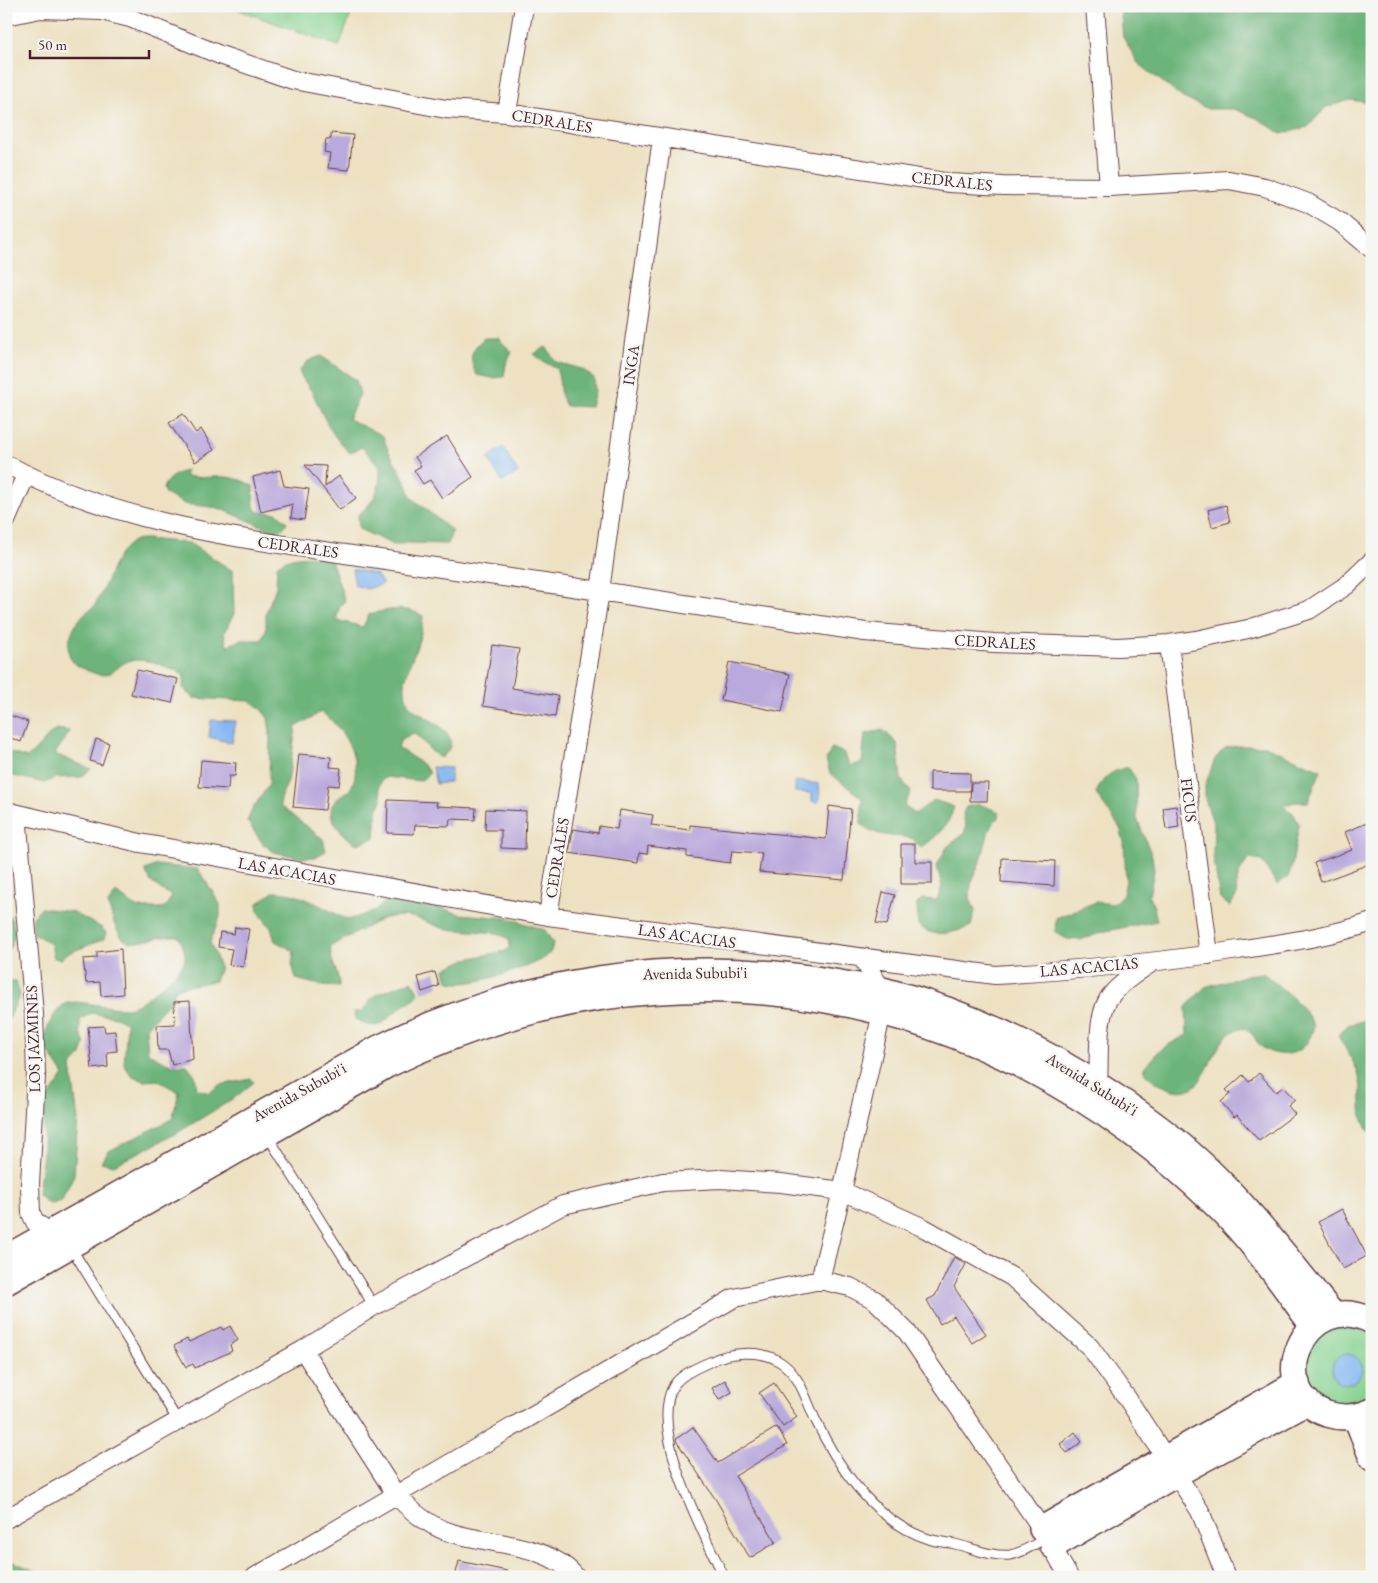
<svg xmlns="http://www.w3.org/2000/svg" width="1378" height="1583" font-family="'EB Garamond',serif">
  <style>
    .green { fill: #86d28f; stroke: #68785d }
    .forest { fill: #6cb47a; stroke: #5b6a52 }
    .water { fill: #83b8f1; stroke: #666c8e }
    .building { fill: #baa9dc }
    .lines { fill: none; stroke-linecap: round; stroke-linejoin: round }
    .lane-casing { stroke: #623c42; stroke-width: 11 }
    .street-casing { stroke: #623c42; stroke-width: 20 }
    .secondary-casing { stroke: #623c42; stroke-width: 28 }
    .lane { stroke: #fff; stroke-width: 9 }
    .street { stroke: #fff; stroke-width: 18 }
    .secondary { stroke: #fff; stroke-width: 25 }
    .labels { text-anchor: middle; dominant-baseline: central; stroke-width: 5; stroke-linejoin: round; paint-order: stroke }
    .street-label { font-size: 16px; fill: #4a1f2b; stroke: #f6f6f2 }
  </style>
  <rect width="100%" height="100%" fill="#f6f6f2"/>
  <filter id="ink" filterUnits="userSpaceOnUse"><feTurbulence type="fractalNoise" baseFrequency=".02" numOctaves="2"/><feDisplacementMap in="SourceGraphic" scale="10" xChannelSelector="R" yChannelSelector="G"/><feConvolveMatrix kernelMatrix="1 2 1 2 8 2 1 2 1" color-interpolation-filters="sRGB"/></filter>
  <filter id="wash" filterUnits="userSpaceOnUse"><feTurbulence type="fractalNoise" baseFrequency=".0096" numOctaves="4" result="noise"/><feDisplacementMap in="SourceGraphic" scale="20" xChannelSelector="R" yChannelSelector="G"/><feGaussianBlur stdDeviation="1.12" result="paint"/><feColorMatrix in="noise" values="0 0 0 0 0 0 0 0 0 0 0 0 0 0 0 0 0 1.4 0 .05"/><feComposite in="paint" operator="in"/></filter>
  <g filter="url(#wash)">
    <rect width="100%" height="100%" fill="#ede1c2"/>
    <path class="green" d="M228 6H354L339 46Z
      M1341 1326 1355 1327 1372 1335V1400L1345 1409 1320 1399 1306 1377 1309 1350 1317 1339 1328 1330Z"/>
    <path class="forest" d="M1120 6H1372V103L1350 100 1326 107 1308 127 1281 134 1259 119 1234 109H1208L1183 98 1138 63 1123 37Z
      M484 338H498L512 352 506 364 504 377 492 378 477 375C468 358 470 351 484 338Z
      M546 347 556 362 582 369 594 378 595 392 591 407 566 406C557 391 562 383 556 368L544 362 534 354Z
      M321 356 356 380 360 394 348 419 383 436C389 459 406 474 411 497L452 531 448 544 407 543 394 545 359 529 358 515C375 502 381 488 380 467L362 447 350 453C333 438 324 418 315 398 312 389 303 382 299 371L308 361Z
      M186 470 185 476C213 481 225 470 253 486L254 506 257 512 277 513 287 522C283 530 280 532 271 530L219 508 185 504 165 494 163 488C169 476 175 475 186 470Z
      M147 539 189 543 233 571 234 614 224 633 227 646 240 640H262L266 629V613L276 587 277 566C291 553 312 557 330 557L345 601 340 606 336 620 363 627 369 614C389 610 404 605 423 616 422 623 422 630 420 636 415 658 398 679 408 703 414 717 473 731 441 758 431 754 424 740 413 733L400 741 398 748 421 763 430 773 420 781 387 777 382 780 379 786 382 800 377 811 375 838 357 844C345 837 322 817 335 801 340 794 348 794 352 786 364 760 342 726 321 712L296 727 288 782 282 794 280 806 323 839 326 851 315 857 302 858 274 852 263 844 247 821 253 808 269 785 270 732 268 718 260 708 250 701 193 698 183 688 184 675C169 668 154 660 137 660 115 659 116 684 89 671 85 669 79 667 75 664 60 650 73 625 85 613 89 610 94 608 96 603 108 584 113 554 133 541 136 539 143 539 147 539Z
      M56 729 70 731 55 754 91 769 81 777 55 778 44 783 6 774V751L27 758C38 749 45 738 56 729Z
      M883 730 897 743 901 779 911 792 904 806 915 814 934 800 954 807C948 827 937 836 921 848L912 838C892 835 878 838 861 824L862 798 830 773 826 760 832 748 844 753 850 766 862 763 865 734Z
      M1238 746H1265L1321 770 1308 802H1295L1282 806 1293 813 1299 824 1292 865 1288 877 1277 885 1262 861 1249 859C1239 871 1235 879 1237 895L1230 906 1220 899 1213 855 1214 825 1205 799V786L1215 759 1225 748Z
      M1128 767 1136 779 1137 819 1152 856 1154 870 1149 896 1154 907 1157 921 1106 931 1080 940 1067 939 1055 932 1056 918 1096 902 1113 904 1123 894 1126 881 1124 841 1120 828 1096 794C1102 777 1110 772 1128 767Z
      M979 804 999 812V818L994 821 989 830 982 857 971 884 970 898 975 911 971 926C954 933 932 939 918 925L917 904 922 899 937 900 942 887 937 866 947 847 964 834 966 827 963 814 966 807Z
      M157 865 198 869 220 904V917L210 942 220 967 215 981 176 988C169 1008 158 1012 146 1028L148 1053 172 1065H187L195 1075 197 1089 209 1093 220 1085 251 1079 254 1082 233 1099 177 1133 114 1165 101 1162 109 1151 172 1119 179 1092 157 1080 144 1081 131 1075 124 1064 127 1023 116 1017 91 1013 80 1020V1033L85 1044 80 1057 71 1066 78 1120 74 1175 61 1201 48 1204 38 1195 43 1154 44 1111 48 1098 64 1075 42 1042C46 1030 53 1013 63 1005 75 996 115 1012 132 1007 142 1004 180 972 184 962 187 952 182 944 178 936 133 936 125 964 108 904L116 893 138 908H164L172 897 151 882 145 870Z
      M273 892C299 891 325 909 348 920L373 912 387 900 393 898 423 902 460 914 508 918 545 930 553 943C552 949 551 953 546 957 530 967 465 990 448 981L445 969 466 959 506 951 510 946 509 939 497 933 445 929 414 917 400 916 384 918 331 946C328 960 340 972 339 987L324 986 296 979 292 964 294 951 275 941 271 928 258 911 257 904Z
      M42 908 72 912 102 928 106 933 104 939 66 954 61 959 54 958 51 944 33 933C33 922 31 914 42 908Z
      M6 910C17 930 18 934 6 954Z
      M1263 973C1283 990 1303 1003 1314 1026 1312 1034 1309 1041 1303 1047 1294 1057 1272 1056 1262 1047 1253 1040 1258 1036 1243 1028 1239 1030 1232 1031 1229 1034 1207 1053 1206 1103 1168 1088 1156 1083 1151 1080 1144 1070 1154 1051 1169 1044 1187 1035L1186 1007 1205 987 1247 975Z
      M6 980 16 981 20 995 6 1024Z
      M412 981 419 993C414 1002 407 1002 400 1008 381 1023 381 1033 355 1019L354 1012H361L375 995Z
      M1362 1021 1372 1023V1133C1356 1121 1363 1097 1360 1081 1357 1065 1345 1049 1338 1035L1348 1025Z
      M6 1559 51 1577H6Z"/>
    <path class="water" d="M503 447 518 473 502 482 488 458Z
      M352 569 376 574 383 584 367 589 355 585Z
      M211 720 236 721 232 743 209 737Z
      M432 767 451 768 450 782 436 784Z
      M795 781 819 784 820 799 817 803 812 801V793L795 792Z
      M1332 1369a15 15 0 1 1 30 0a15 15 0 1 1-30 0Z"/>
    <g id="blocks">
      <path class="building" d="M331 133 353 135 349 170 328 168 330 153 324 152 326 139H331Z
        M183 414 196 433 201 429 214 450 195 462 169 423Z
        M447 436 473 477 442 498 430 480 423 484 414 470 421 466 415 457Z
        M305 465 326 466 325 487 339 476 356 498 340 510Z
        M280 470 284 486 309 489 304 520 291 518 293 504 261 512 253 477Z
        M1226 505 1230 522 1212 527 1208 510Z
        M492 645 519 649 512 688 558 696 555 717 483 706Z
        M729 662 790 674 782 712 721 700Z
        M137 670 178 679 172 703 131 694Z
        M9 715 28 722 21 742 6 736V723Z
        M96 739 109 743 102 765 90 761Z
        M299 754 331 757 330 767 341 768 339 786 328 785 325 810 293 807Z
        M201 760 236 763 235 776H229L228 789 199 787Z
        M930 772 970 773V791H930Z
        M971 783H988L987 801H970Z
        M388 800 437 802 436 806 476 808 475 820 450 819 449 826 415 825 414 834 387 833Z
        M829 806 851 809 844 880 759 872 762 853 732 851 730 863 687 857V851L648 846 647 854 639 853 638 863 569 853 573 829 598 833 599 826 617 829 620 810 653 815 651 825 690 830V825L826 839Z
        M1176 806 1179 827 1166 829 1163 808Z
        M486 809 526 811 525 849 501 848V830H485Z
        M1372 821V863L1321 882 1314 863 1352 850 1345 832Z
        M901 844H915V862H932V884H901Z
        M1002 858 1055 861 1054 886 1001 882Z
        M883 892 895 895 887 925 876 923Z
        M235 927 249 929 243 967 229 965 232 949 218 947 220 932 234 934Z
        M121 949 123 994 101 996 100 982 86 983 83 959 97 958V952Z
        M435 972 439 986 422 992 418 977Z
        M190 1001 193 1059 172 1065 168 1050H158L157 1025 175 1024 174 1002Z
        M104 1026 105 1032 115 1031 117 1051 107 1052 108 1067 92 1069 88 1027Z
        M1259 1073 1276 1092 1283 1087 1295 1100 1288 1106 1295 1114 1259 1141 1237 1115 1234 1117 1221 1102 1230 1094 1226 1090 1243 1075 1249 1082Z
        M1342 1209 1367 1256 1343 1269 1318 1222Z
        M954 1257 966 1264 954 1287 986 1334 972 1343 954 1316 940 1324 927 1300 935 1296Z
        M230 1326 238 1340 230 1345 232 1351 195 1368 193 1364 186 1367 174 1346 187 1339 189 1342 221 1327 223 1330Z
        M725 1380 732 1392 719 1400 712 1388Z
        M774 1383 797 1417 783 1427 759 1393Z
        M693 1427 718 1463 777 1427 787 1445 735 1476 776 1542 750 1558 716 1500 677 1442 676 1439Z
        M1075 1432 1082 1442 1067 1453 1060 1444Z
        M459 1561 507 1571 506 1577H455Z"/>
    </g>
  </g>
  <g filter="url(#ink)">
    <use href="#blocks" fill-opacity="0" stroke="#623c42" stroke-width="1"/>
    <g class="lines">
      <defs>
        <path id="lane" d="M267 1135 374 1306
          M70 1246 178 1421
          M724 1577C704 1533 647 1430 674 1385 681 1374 700 1366 712 1361 728 1352 760 1350 777 1360 799 1372 805 1397 815 1419 838 1467 875 1522 929 1539 937 1542 946 1542 955 1544 972 1548 992 1557 1010 1555 1023 1553 1036 1543 1048 1537"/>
        <path id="street" d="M1095 6 1109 187 1229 180 1265 187 1308 203 1340 222 1372 249
          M6 16 40 9 102 11 130 18 220 55 293 80 446 109 507 113 950 183 1003 186 1109 187
          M507 113 524 6
          M662 138 600 591 865 632 994 643 1118 647 1169 644 1196 640 1248 629 1309 610 1347 585 1372 561
          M6 464C110 521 229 537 345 554 430 566 515 579 600 591L548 916
          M6 521 26 475
          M1169 644 1209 955
          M6 811 140 843 548 916 995 975C1076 970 1158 963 1238 950 1283 943 1328 937 1372 922
          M17 814 34 1014 36 1075 30 1184 31 1213 35 1222 58 1238
          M1095 1095 1098 1084C1100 1059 1095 1013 1112 994 1123 981 1138 972 1151 963
          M820 1280 842 1191 882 1012V990L862 958
          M303 1350 396 1495C411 1511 430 1527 452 1533 492 1545 548 1543 576 1577
          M6 1519 303 1350 374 1306 563 1205 663 1182 720 1179 781 1183 842 1191 924 1228 1012 1277 1090 1347 1127 1398 1200 1511 1226 1577
          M255 1577 734 1298 820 1280 850 1287 875 1300 907 1332 1042 1529 1069 1577"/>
        <path id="secondary" d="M6 1258 379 1048C521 978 678 955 834 982 850 985 867 987 883 990 982 1015 1078 1066 1159 1128 1228 1179 1280 1249 1333 1315
          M6 1282 387 1065C673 925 991 984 1217 1206 1254 1242 1283 1285 1313 1326
          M1372 1321C1304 1286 1262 1392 1327 1414 1343 1419 1357 1418 1372 1411
          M1356 1417 1372 1458
          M1042 1529 1297 1383
          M1053 1546 1178 1473 1308 1402"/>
      </defs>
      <use href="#lane" class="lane-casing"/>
      <use href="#street" class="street-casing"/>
      <use href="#secondary" class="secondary-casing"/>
      <use href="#lane" class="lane"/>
      <use href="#street" class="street"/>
      <use href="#secondary" class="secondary"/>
    </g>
  </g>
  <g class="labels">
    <g class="street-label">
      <text transform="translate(552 121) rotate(9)">CEDRALES</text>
      <text transform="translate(952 181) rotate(6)">CEDRALES</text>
      <text transform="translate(631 365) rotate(-82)">INGA</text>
      <text transform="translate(298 547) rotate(8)">CEDRALES</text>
      <text transform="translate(995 642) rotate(3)">CEDRALES</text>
      <text transform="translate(1189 800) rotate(83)">FICUS</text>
      <text transform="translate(557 858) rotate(-81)">CEDRALES</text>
      <text transform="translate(287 871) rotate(10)">LAS ACACIAS</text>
      <text transform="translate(687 936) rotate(8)">LAS ACACIAS</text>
      <text transform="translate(1089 967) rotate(-5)">LAS ACACIAS</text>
      <text transform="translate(695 973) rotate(-1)">Avenida Sububi'i</text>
      <text transform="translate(33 1039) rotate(-92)">LOS JAZMINES</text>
      <text transform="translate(1092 1084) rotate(32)">Avenida Sububi'i</text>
      <text transform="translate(299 1092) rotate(-29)">Avenida Sububi'i</text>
    </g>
  </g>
  <rect width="1378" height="1583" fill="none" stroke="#f6f6f2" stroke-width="25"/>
  <path d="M30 50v8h119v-8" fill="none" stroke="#4a1f2b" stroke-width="2.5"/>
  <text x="38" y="50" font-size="15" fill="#4a1f2b" stroke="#f6f6f2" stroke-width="4" paint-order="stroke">50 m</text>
</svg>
